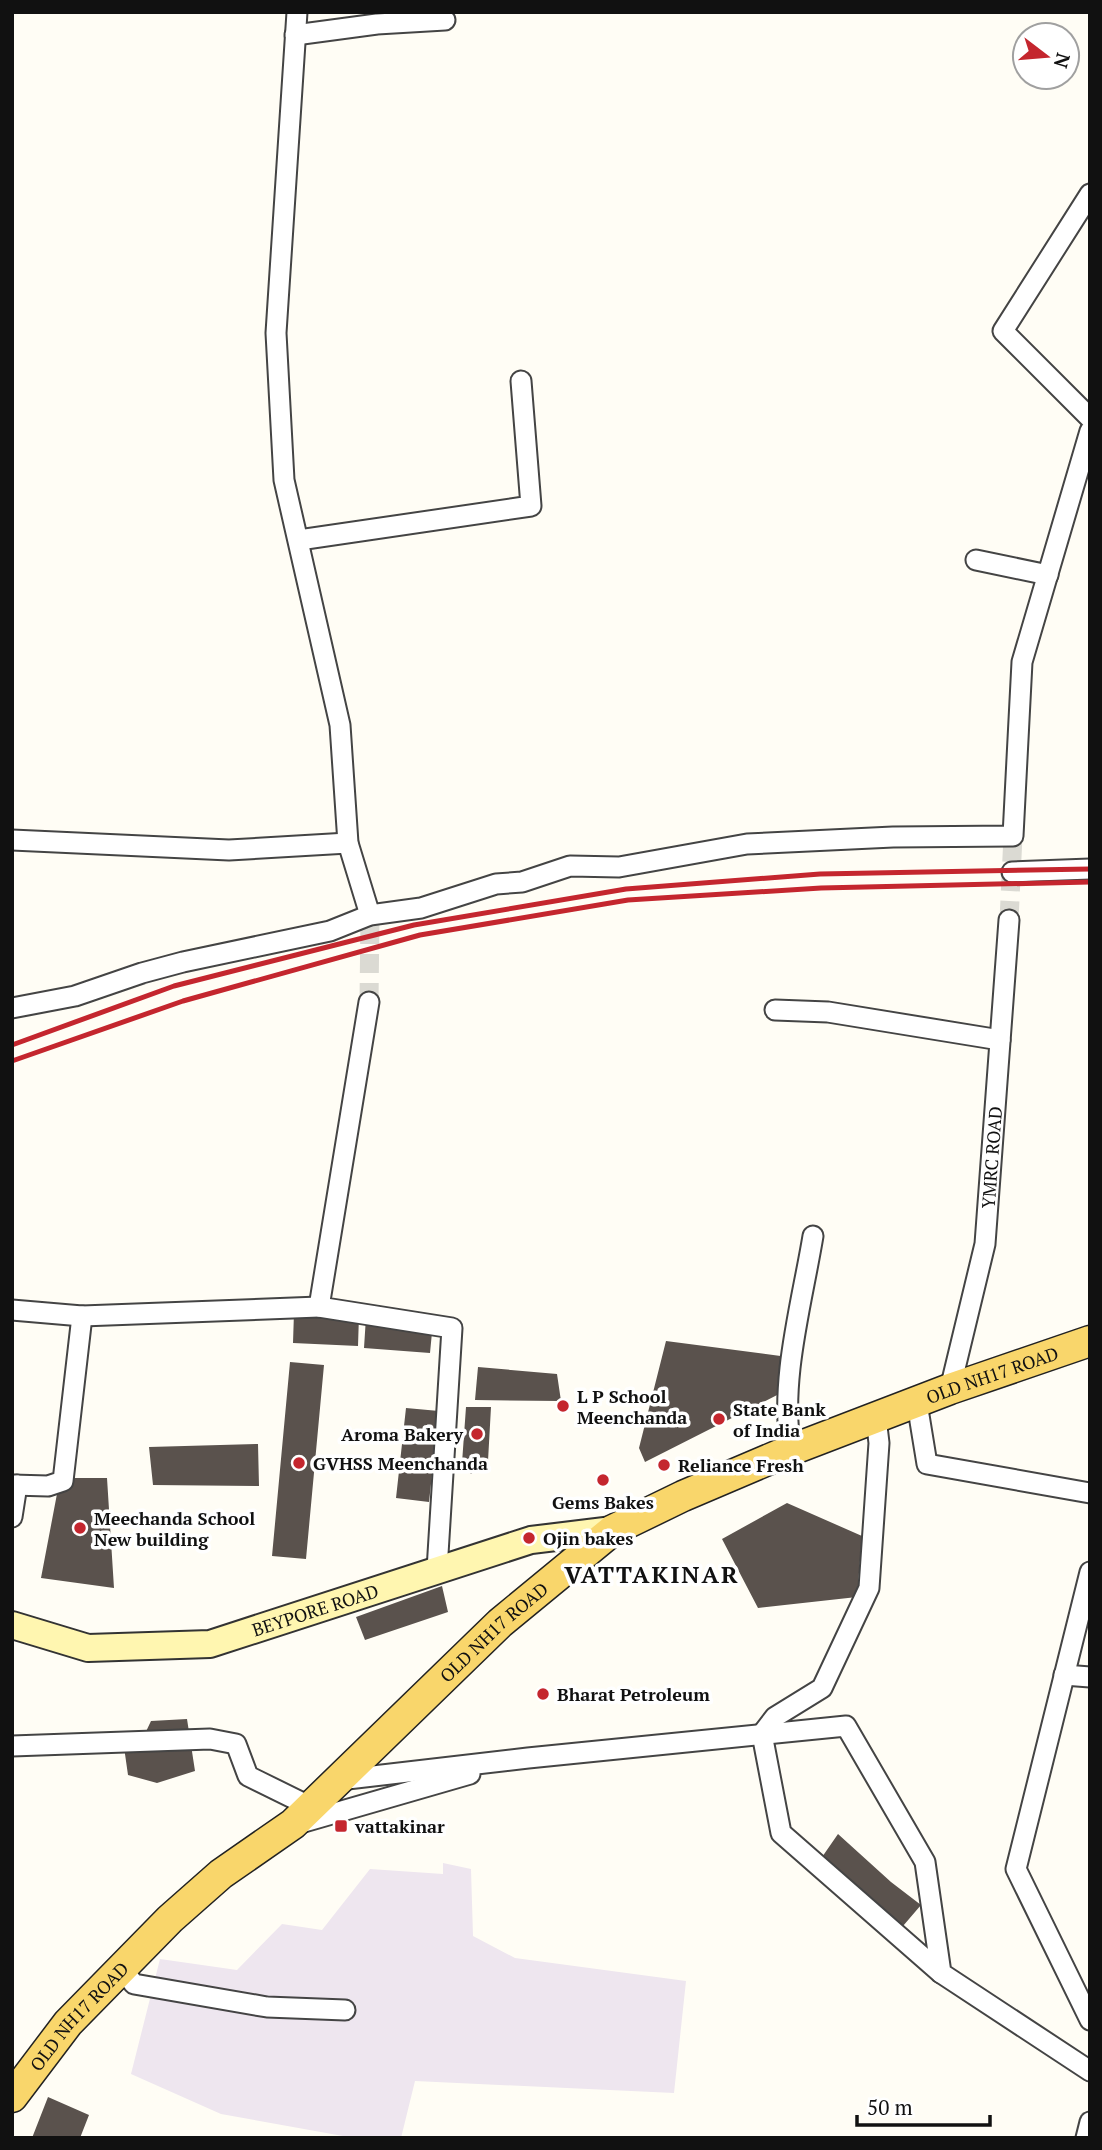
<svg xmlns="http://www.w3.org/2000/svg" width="1102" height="2150" font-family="'PT Serif',serif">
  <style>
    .industrial { fill: #eee6ef }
    .building { fill: #5a524d }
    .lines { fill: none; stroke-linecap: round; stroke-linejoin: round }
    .street-tunnel { stroke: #dbdad3; stroke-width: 19; stroke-dasharray: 19 10; stroke-linecap: butt }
    .street-casing { stroke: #444; stroke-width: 23 }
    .secondary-casing { stroke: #333; stroke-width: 30 }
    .primary-casing { stroke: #222; stroke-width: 33 }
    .street { stroke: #fff; stroke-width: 19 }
    .secondary { stroke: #fff6b0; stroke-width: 26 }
    .primary { stroke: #f9d66b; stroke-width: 30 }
    .rail { stroke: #c4262e; stroke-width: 5 }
    .poi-dot { fill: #c4262e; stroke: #fff; stroke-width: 2.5 }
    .labels { text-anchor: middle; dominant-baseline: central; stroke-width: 7; stroke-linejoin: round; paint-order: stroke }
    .street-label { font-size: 18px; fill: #111; stroke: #fff }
    .poi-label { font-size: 18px; font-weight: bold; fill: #111; stroke: #fff; text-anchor: start }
    .district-label { font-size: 24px; font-weight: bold; letter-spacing: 2px; fill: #111; stroke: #fff }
  </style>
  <rect width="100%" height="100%" fill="#fffdf5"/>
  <path class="industrial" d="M443 1863 471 1869 473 1936 515 1958 686 1981 674 2093 415 2081 401 2138H354L221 2114 131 2074 160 1959 237 1970 282 1924 322 1930 370 1869 443 1874Z"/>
  <path class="building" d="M294 1312 359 1315 358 1346 293 1343Z
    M366 1317 433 1322 430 1353 364 1348Z
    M666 1341 788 1357 783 1392 645 1462 639 1448Z
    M290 1362 324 1365 306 1559 272 1556Z
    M478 1367 557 1374 561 1401 475 1400Z
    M466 1407H491L488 1461 471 1474 462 1463Z
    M406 1408 439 1411 429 1502 396 1498Z
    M258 1444 259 1486 153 1485 149 1447Z
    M60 1478H107L114 1588 41 1578Z
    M787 1503 862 1536 857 1597 758 1608 722 1539Z
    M442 1586 448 1612 365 1640 356 1617Z
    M187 1719 195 1771 157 1783 128 1775 123 1740H142L151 1721Z
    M838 1834 891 1882 921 1905 903 1926 865 1899 820 1860Z
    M48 2097 89 2115 80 2138H32Z"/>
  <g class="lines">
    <path class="street-tunnel" d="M1009 920 1013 836
      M369 1002 370 915"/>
    <defs>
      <g id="street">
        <path d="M297 12 276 333 284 480 340 725 348 843 370 915"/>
        <path d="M295 35 377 24 445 20"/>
        <path d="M1090 194 1003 331 1090 418"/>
        <path d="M299 540 531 506 521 381"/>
        <path d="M976 560 1048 575"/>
        <path d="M12 840 229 850 348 843"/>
        <path d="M1012 872 1090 869"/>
        <path d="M369 1002 319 1307 452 1328 437 1570"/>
        <path d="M12 1008 75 996 142 973 183 962 330 931 370 915 421 908 496 884 522 882 570 866 619 867 747 844 893 837 1013 836 1022 662 1090 431"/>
        <path d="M775 1010 828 1012 1000 1040"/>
        <path d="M12 1310 82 1316 319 1307"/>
        <path id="s1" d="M950 1389 985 1244 1009 920"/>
        <path d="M917 1403 927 1464 1090 1493"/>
        <path d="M876 1418 879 1443 869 1588 822 1688 775 1717 762 1734 781 1833 941 1973"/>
        <path d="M791 1450C779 1382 802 1303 813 1236"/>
        <path d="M12 1485 48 1486 63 1481 82 1316"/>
        <path d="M12 1517 17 1485"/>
        <path d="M1090 1572 1016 1869 1090 2020"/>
        <path d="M1064 1675 1090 1677"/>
        <path d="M12 1746 210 1739 236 1744 248 1776 311 1807"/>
        <path d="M339 1780 528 1758 846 1726 925 1862 941 1973 1090 2071"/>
        <path d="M297 1824 470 1774"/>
        <path d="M121 1968 134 1984 267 2007 345 2010"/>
        <path d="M1086 2138 1090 2122"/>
      </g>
      <g id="secondary">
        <path id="s2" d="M12 1625 88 1648 210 1644 531 1540 613 1530"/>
      </g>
      <g id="primary">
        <path id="s3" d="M12 2097 68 2023 170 1919 221 1874 293 1824 500 1623 613 1530 683 1496 791 1450 950 1389 1090 1341"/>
      </g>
    </defs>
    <use href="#street" class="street-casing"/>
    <use href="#secondary" class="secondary-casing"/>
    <use href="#primary" class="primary-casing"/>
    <use href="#street" class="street"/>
    <use href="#secondary" class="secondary"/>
    <use href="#primary" class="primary"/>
    <path class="rail" d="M12 1045 174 986 414 925 626 889 820 874 1090 869
      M12 1061 183 1001 420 935 628 900 821 888 1090 882"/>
  </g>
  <g class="poi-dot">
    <circle cx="563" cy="1406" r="7"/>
    <circle cx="719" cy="1419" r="7"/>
    <circle cx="477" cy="1434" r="7"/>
    <circle cx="299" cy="1463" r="7"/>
    <circle cx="664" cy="1465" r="7"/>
    <circle cx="603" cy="1480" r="7"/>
    <circle cx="80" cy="1528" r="7"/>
    <circle cx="529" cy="1538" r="7"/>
    <circle cx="543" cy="1694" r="7"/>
    <rect x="334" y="1819" width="14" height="14" rx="3.5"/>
  </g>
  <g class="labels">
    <g class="street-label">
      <text stroke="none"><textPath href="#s1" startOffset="236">YMRC ROAD</textPath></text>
      <text stroke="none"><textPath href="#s3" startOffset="1239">OLD NH17 ROAD</textPath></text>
      <text stroke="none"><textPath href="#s2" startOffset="312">BEYPORE ROAD</textPath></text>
      <text stroke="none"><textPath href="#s3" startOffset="672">OLD NH17 ROAD</textPath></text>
      <text stroke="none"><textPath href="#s3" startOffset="105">OLD NH17 ROAD</textPath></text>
    </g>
    <g class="poi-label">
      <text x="577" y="1396">L P School<tspan x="577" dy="21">Meenchanda</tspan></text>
      <text x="733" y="1409">State Bank<tspan x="733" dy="21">of India</tspan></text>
      <text x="463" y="1434" text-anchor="end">Aroma Bakery</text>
      <text x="313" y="1463">GVHSS Meenchanda</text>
      <text x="678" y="1465">Reliance Fresh</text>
      <text x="603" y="1502" text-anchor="middle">Gems Bakes</text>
      <text x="94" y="1518">Meechanda School<tspan x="94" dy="21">New building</tspan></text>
      <text x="543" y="1538">Ojin bakes</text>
      <text x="557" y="1694">Bharat Petroleum</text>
      <text x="355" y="1826">vattakinar</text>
    </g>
    <g class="district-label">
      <text x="652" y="1574">VATTAKINAR</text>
    </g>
  </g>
  <rect width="1102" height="2150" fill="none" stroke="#111111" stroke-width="28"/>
  <g transform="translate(1046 56) rotate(106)"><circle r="33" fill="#ffffff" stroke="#a0a0a0" stroke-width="2"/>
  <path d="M0-5L12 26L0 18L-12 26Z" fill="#c4262e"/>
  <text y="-10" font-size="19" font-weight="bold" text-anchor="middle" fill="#111111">N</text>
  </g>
  <path d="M857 2115v10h133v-10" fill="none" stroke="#111111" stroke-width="3.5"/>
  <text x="867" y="2115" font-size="21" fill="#111111" stroke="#ffffff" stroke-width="5" paint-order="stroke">50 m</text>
</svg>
